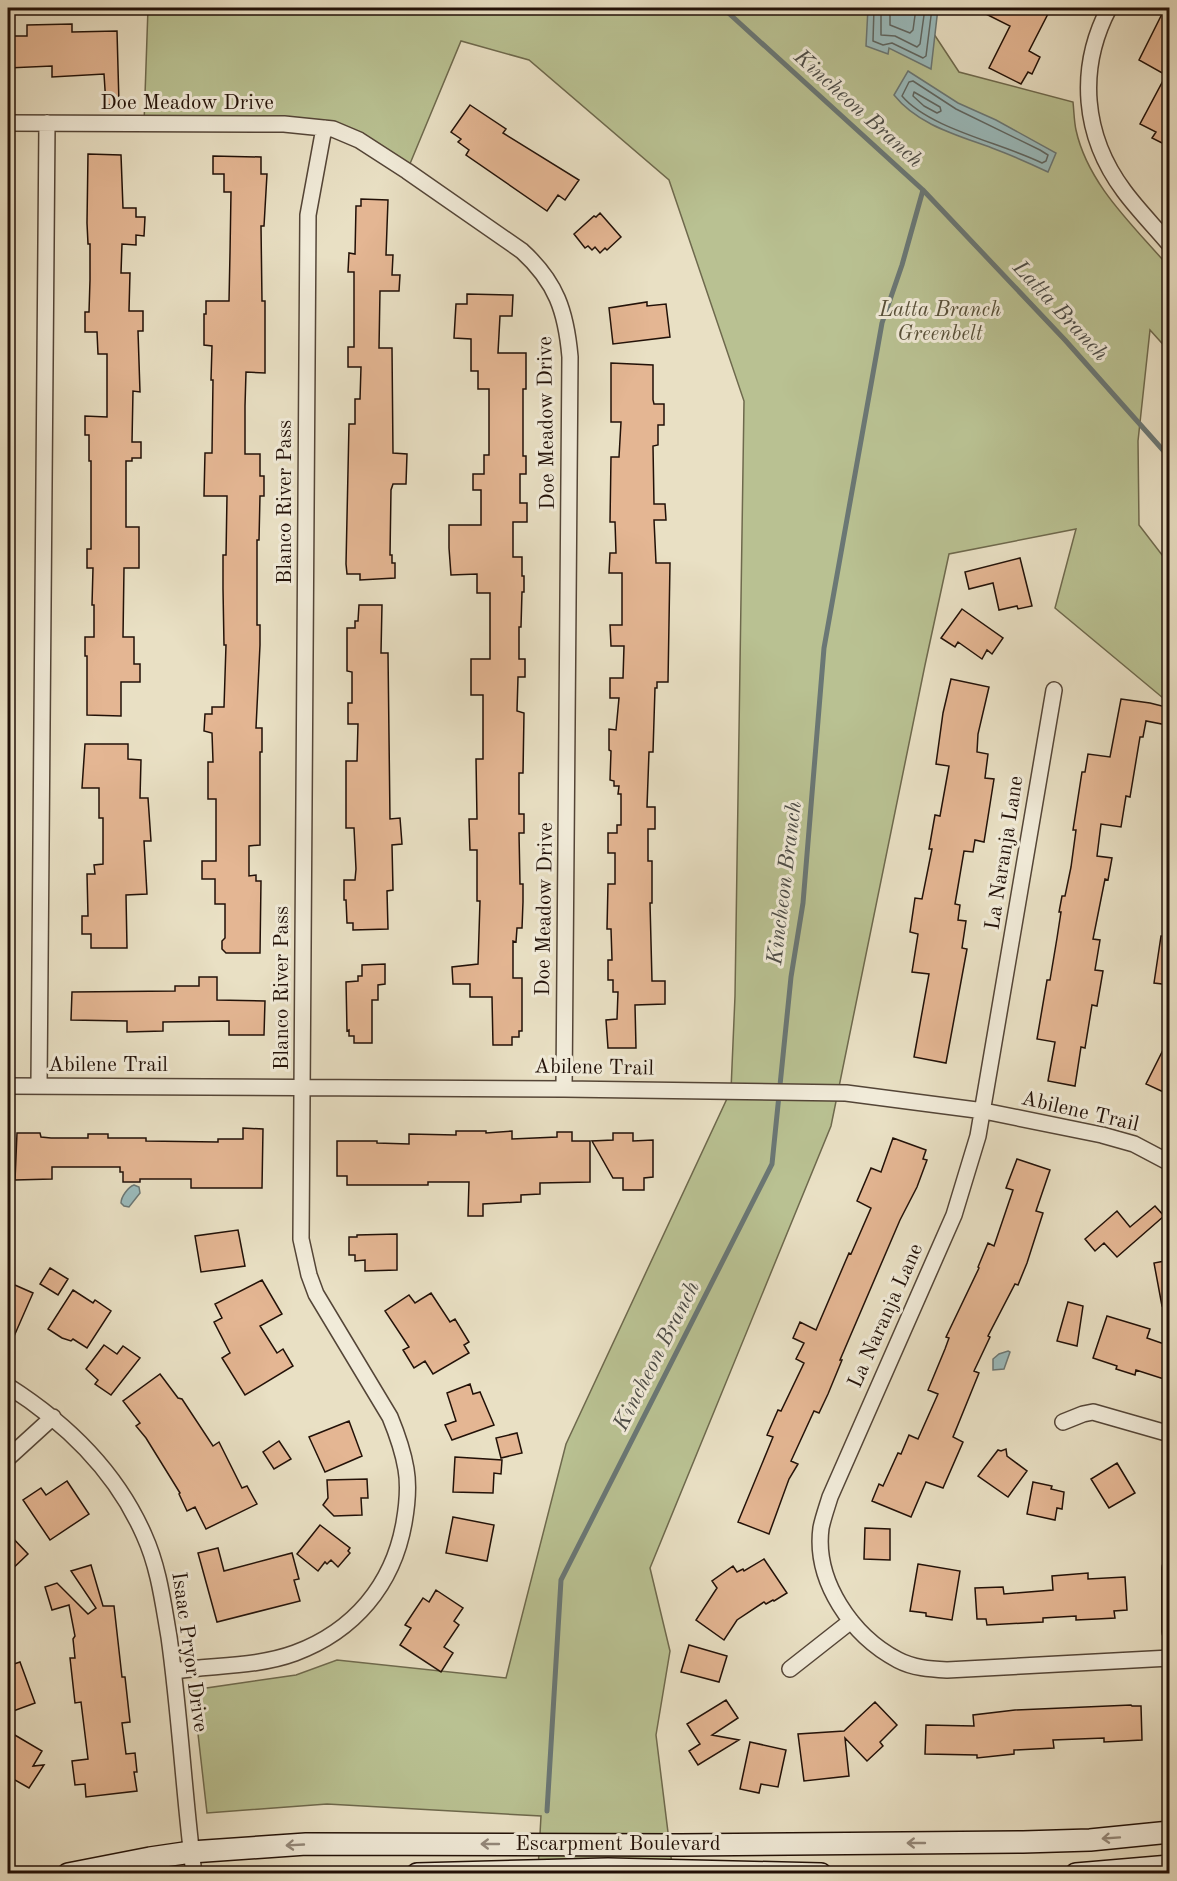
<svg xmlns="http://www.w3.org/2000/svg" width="1177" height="1881" font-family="'Old Standard TT',serif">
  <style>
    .green { fill: #b9c192; stroke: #6e694d; stroke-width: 1.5 }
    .water { fill: #9abbbd; stroke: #6a7775; stroke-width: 1.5 }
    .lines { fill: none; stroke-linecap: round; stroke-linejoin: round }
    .shore { stroke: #5e6662; stroke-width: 1.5 }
    .stream { stroke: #6a7775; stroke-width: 5 }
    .building { fill: #e4b693; stroke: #221108; stroke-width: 1.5 }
    .minor-casing { stroke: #544537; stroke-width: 18 }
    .secondary-casing { stroke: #221108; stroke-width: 24 }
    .minor { stroke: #f1ebd9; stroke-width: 15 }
    .secondary { stroke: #f1ebd9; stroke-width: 21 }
    .oneway { stroke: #94897b }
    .labels { text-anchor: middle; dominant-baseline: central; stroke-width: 6; stroke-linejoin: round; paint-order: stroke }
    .street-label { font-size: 21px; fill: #221108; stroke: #f1ebd9 }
    .park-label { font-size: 21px; font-style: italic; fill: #574f38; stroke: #f1ebd9 }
    .water-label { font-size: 22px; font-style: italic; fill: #4c4c47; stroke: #f1ebd9 }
  </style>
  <rect width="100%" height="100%" fill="#e9e0c4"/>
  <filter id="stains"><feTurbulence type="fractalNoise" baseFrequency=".00333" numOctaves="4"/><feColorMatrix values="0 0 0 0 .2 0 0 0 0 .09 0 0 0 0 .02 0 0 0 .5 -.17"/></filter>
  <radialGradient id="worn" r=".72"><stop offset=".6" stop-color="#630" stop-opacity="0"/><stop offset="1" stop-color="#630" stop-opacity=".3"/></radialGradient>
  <path class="green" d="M148 8H935L926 22 959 72 1073 102C1074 111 1074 121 1076 130 1088 185 1134 226 1169 267V351L1150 330 1138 441 1139 525 1169 564V703L1055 608 1076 529 949 554 925 665 831 1126 650 1568 670 1651 656 1735 673 1873 538 1870 541 1816 327 1804 207 1813 193 1690 296 1675 337 1660 506 1678 566 1444 731 1090 735 996 744 401 669 180 529 60 461 41 407 171 341 131 144 124Z"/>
  <path class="water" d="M868 8H938L931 69 889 48 888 54 866 46Z
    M908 71 958 103 996 120 1056 153 1048 172C1029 163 1011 155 992 148 957 135 918 125 894 95Z
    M134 1185 139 1187 140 1193 129 1207 124 1206 121 1203C121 1197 128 1187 134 1185Z
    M1008 1351 1010 1352 1004 1369 993 1370V1359L999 1354Z"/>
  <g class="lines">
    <path class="shore" d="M874 8 873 41 883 45 892 43 923 58 926 56 932 8
      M881 8V35L895 36 917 47 920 44 925 8
      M890 8V25L910 33 913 30 916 8
      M913 81 956 109 1040 150 1048 155 1046 161 1042 163C1002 143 930 129 902 96L909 82Z
      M914 92 940 107 941 111 937 113 924 106 913 96Z"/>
    <path class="stream" d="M923 190 1065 340 1170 458
      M547 1811 561 1580 772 1164 791 977 803 903 824 648 882 323 902 265 923 190 723 8"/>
  </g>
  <path class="building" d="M974 8H1051L1029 51 1040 57 1032 74 1028 72 1021 84 989 68 1010 26Z
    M1165 8H1170V147L1152 138 1156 132 1140 124 1166 75 1139 60Z
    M72 24V32L117 31 119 104 106 105 104 74 52 77V66L8 68V36H27V25Z
    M470 105 506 129 503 133 579 180 565 200 558 195 547 211 466 155 469 150 458 142 461 139 451 132Z
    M88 154 121 155 123 208H136V217H145L144 236 136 235V245L122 244 121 273H130L129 311H143V331H138L140 392 133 391 132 442H141V458H132V461H126V527H139V568H124L123 637H134V664H140V682H121V716L87 715V656H85V637H94V605H92L93 568H87V549H91V461H89V435H85V416L107 417V354H98L97 332H85V312H89L90 280V244H88L87 223Z
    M213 156 261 157V174H267L264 226H261L262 301H265V373L246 372 245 406V454H260V476H264V496H260L259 540H257V625H260V645L256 728H262V752H260V845L249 846V876L256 875V881H261L260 953H226L222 949V941L225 938V904H215V879H202V861H216V799H208V762H213L212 733 204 731 205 714H212V707H224L226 645H224L223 589V555H226L227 496H204L205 453H212L213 380H211L212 346 204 345V314H206V301H229L230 253 231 192H224V174H213Z
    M361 199 388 200 386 255H393L392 275H400L399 291H380L379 348H392L393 453 407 454 406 484H393L391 490 390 555H392V563H395V578L360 580V574H347L346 564 349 424H355V399H360L361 367H348V347H354V272H348L349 253 355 254 356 206H361Z
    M600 213 621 237 607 250 605 248 600 253 595 247 592 250 588 246 585 248 574 234 594 216 596 217Z
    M467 294 513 295 512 316H500L498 353H526V389H523V456H526V474H520V503H527V522H513V557H522V576H524V592H522L521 627H519V659H525V677H518L517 711 524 713 523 773H519V814H524V833H519L520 884H523V902L522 928H517L516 942 513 941V978H522V1031H519V1037H512V1045H493L492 997H470V984H453L452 967 478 964 480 901H477V850H470L469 819H477L476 759H483V695H471V659H490V593H477V574L451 575 449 548V525H481V490H473V474H484V455H489V389H478V371H471V339L454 338 456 304H467Z
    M647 302V306L666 304 670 337 613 344 609 308Z
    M611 363 653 365V400L654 404H664V425H658V445L653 446 654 504H665L666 520H654L656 563H670L668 682H657V688H655L653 752H649L647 807H655V829H648V861H652V903H650L652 981H665V1004L635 1005 636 1048H608L606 1020 617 1019 618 992H613V980H608V960H612L611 929H607L608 884H615V853H608V833H617V825H621V794H618L619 786H614V781L610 780 611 751 609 750V729L616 730 619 698H610V678H623L624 646H611L610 625H622V573H609L610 553H616L615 522H610L611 457H619L621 422H611Z
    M1020 558 1032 606 1018 609 1017 606 999 610 993 583 969 589 965 572Z
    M359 605H382L381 653H388L390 819 400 818 402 844 392 845 393 890 387 891 388 929 353 930V923H347L346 900H344V880H355L356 869 354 828H346V761H357L358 724H348V703H352V672L347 671V628H355V621H358Z
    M962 609 1003 638 992 654 987 650 982 659 958 642 955 647 941 638Z
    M951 679 989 687 978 734 977 752 988 754 985 778 994 779 984 842 975 840 973 852 964 851 955 904 960 905 958 920 966 921 962 948 967 949 946 1063 914 1057 929 974 912 972 918 934 910 932 915 898 922 899 932 849H929L935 815 940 816 949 766 936 764 943 713Z
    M1121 699 1150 703 1170 708 1167 725 1146 721 1143 737H1140L1130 797 1126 796 1121 827 1101 824 1097 856 1112 858 1108 880 1105 879 1093 939 1100 940 1095 970 1103 971 1097 1006 1092 1005 1085 1048 1081 1047 1075 1086 1048 1081 1055 1042 1037 1039 1047 980H1050L1057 938 1061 912H1059L1062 896H1065L1071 867 1076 830H1073L1082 772H1085L1088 754 1110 757Z
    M85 744H128V759L141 760 140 798H148L151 841H144L147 894 126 895 127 948H91V934H82V916H88L87 874H95L94 865 103 864V818H99V788H82Z
    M1161 936 1170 937V985L1154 983Z
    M385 964V984L378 985V1000H372V1043H354V1036H349V1030L347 1031 346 982 358 981V976H362V965Z
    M199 977H217V1000L265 1001 264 1035H229V1021L163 1022V1031L127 1032V1021L71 1020 72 992 175 991V986H199Z
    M1170 1036V1095L1146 1084Z
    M243 1128 263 1129 262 1188H191V1179H140V1182H123V1172H120V1167H52V1179L15 1180 17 1133H40L41 1137 51 1138H88V1134H108V1138H146V1141L218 1142V1139H243Z
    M456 1131H486V1133L512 1131V1139L557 1137V1132H572V1141H590V1182L540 1183V1194L521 1195V1202L483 1204V1216H468L469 1182H428V1185H347V1176H337V1141H377V1143L409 1144V1134L456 1135Z
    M613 1133H633V1141L653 1140V1177L644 1178V1190H623V1178H613L592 1141 613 1140Z
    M893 1138 926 1150 923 1159 927 1160 917 1187 900 1220 840 1360H842L828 1394 819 1413 814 1411 791 1461 798 1464 789 1479 769 1534 738 1522 773 1437 767 1435 778 1410 781 1411 804 1363 796 1359 804 1343 793 1338 800 1322 816 1330 849 1253 851 1254 871 1208 857 1201 871 1168 881 1172Z
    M1017 1159 1050 1170 1036 1211 1043 1213 1027 1263 1018 1285 1015 1284 988 1336 990 1337 974 1371 979 1373 953 1437 963 1442 943 1488 926 1482 911 1517 872 1501 879 1484 883 1486 898 1453 901 1454 909 1435 918 1439 938 1394 928 1390 945 1349 949 1338 946 1337 979 1268 978 1267 988 1243 994 1246 1013 1190 1006 1188Z
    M1155 1206 1164 1216 1117 1257 1104 1243 1095 1251 1085 1239 1117 1211 1130 1227Z
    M238 1230 245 1266 201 1272 195 1236Z
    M397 1234V1270L365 1271V1260L355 1261V1255H349V1237H357V1235Z
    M1170 1260V1306H1162L1154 1263Z
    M50 1268 68 1279 58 1295 40 1284Z
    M262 1280 282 1314 260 1326 277 1353 283 1349 293 1366 245 1395 222 1358 230 1353 214 1322 222 1318 215 1304Z
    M8 1282 33 1293 8 1350Z
    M73 1290 93 1303 95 1300 111 1311 87 1348 73 1339 71 1341 62 1338 48 1329Z
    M431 1293 450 1322 455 1319 469 1342 464 1345 469 1353 433 1374 425 1361 414 1368 403 1350 409 1347 385 1311 409 1295 415 1303Z
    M1068 1302 1083 1306 1077 1346 1057 1341Z
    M1107 1316 1150 1329 1147 1338 1170 1346V1381L1136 1370 1135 1375 1116 1369 1117 1366 1093 1358Z
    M104 1345 117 1354 123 1346 140 1358 111 1395 95 1384 98 1380 86 1369Z
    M160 1374 178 1398 182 1399 213 1446 219 1442 242 1488 247 1486 257 1504 206 1529 195 1507 187 1511 179 1494 180 1493 146 1438 136 1426 140 1423 123 1401Z
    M470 1384 473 1394 480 1392 494 1425 452 1440 445 1425 456 1421 447 1393Z
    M349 1421 362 1456 325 1472 309 1437Z
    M517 1433 522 1453 501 1458 496 1438Z
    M279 1441 291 1459 274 1469 263 1452Z
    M1006 1449 1007 1456 1027 1471 1008 1497 978 1476 998 1450 1001 1451Z
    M455 1457 502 1460 501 1474 494 1473 493 1493 453 1492Z
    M1117 1463 1135 1493 1109 1508 1091 1479Z
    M367 1479 368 1498H361L362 1515 334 1516 323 1505 328 1498 327 1480Z
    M67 1481 89 1514 50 1540 23 1500 41 1488 46 1495Z
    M1033 1482 1052 1486 1051 1489 1064 1492 1062 1509 1057 1508 1055 1520 1027 1514Z
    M453 1517 494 1525 487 1561 446 1553Z
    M320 1525 350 1548 348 1551 350 1553 338 1567 331 1560 327 1564 325 1562 318 1571 297 1554Z
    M865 1528 890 1529V1560L864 1559Z
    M8 1533 28 1554 8 1573Z
    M218 1548 224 1571 292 1553 299 1579 294 1580 300 1601 217 1622 198 1553Z
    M764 1559 787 1593 774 1601 773 1600 766 1604 764 1602 737 1620 724 1640 696 1620 717 1588 712 1581 733 1566 737 1572 743 1569 744 1571Z
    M918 1564 960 1571 952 1620 926 1616V1613L910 1611Z
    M91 1565 103 1606H114L122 1677H125L130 1722 122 1723 126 1754 135 1753 137 1772H134L137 1791 86 1797 85 1784 75 1785 72 1761 88 1759 81 1702 75 1703 70 1658H75L73 1639 75 1636 69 1605 52 1610 45 1587 57 1583 88 1614 96 1608 71 1571Z
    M1088 1573V1579L1125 1577 1127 1610 1114 1611 1115 1618 1097 1619 1076 1620V1616L1043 1618V1622L987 1625 986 1619H977L975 1588 1003 1587 1004 1594 1053 1590 1052 1576Z
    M436 1590 463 1608 454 1621 459 1625 444 1647 453 1653 441 1672 400 1645 411 1628 405 1625 423 1598 429 1602Z
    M689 1645 727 1656 719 1682 681 1672Z
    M20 1662 35 1703 8 1713V1666Z
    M726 1700 738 1718 712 1735 739 1740 698 1765 689 1751 700 1744 687 1724Z
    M875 1702 897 1725 880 1742 883 1746 867 1761 845 1738 849 1776 804 1781 798 1734 844 1731Z
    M1131 1705 1132 1706H1141L1142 1740 1104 1742V1738L1053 1740 1054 1748 1014 1750V1754L977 1758V1755L925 1754 926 1725 974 1726 973 1715 1015 1710Z
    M8 1731 42 1751 33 1766 44 1765 29 1788 8 1776Z
    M750 1742 786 1750 778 1787 761 1784 759 1793 740 1789Z"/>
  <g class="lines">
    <defs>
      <path id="minor" d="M1109 8C1077 69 1083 136 1124 191 1138 210 1155 227 1170 245
        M8 123 284 124 333 129 359 140 407 171 522 251C556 282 566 311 570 357L564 1089
        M1054 690 978 1136 954 1215 830 1497C827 1507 823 1518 821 1528 814 1581 852 1636 898 1660 913 1668 930 1669 947 1670L1170 1658
        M39 1085 47 123
        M8 1086 564 1089 846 1093 984 1111 1102 1135 1134 1144 1170 1163
        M8 1386C66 1423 116 1471 144 1535 159 1568 163 1603 169 1637 180 1716 184 1795 194 1874
        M1063 1422 1083 1414 1093 1412 1170 1434
        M8 1458 53 1417
        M1170 1568V1632
        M790 1669 851 1621
        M174 1671C214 1665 257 1667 295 1653 354 1631 393 1585 404 1523 407 1506 409 1486 406 1469 403 1451 397 1434 390 1417L316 1294 309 1275 301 1239 308 215 324 128"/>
      <path id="secondary" d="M68 1874 150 1858 191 1852 306 1844 681 1845 1023 1842 1090 1840 1170 1832
        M417 1874 608 1869 821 1874
        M1076 1874 1170 1866"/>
    </defs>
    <use href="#minor" class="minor-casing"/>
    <use href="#secondary" class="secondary-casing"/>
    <use href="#minor" class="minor"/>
    <use href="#secondary" class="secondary"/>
  </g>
  <defs><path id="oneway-shaft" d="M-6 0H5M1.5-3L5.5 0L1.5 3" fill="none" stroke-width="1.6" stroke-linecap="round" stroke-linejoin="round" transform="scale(1.5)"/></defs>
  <g class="oneway">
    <use href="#oneway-shaft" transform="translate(1111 1838) rotate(176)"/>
    <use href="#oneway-shaft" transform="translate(916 1843) rotate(-180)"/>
    <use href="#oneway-shaft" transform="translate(490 1844) rotate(180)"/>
    <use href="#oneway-shaft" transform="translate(295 1845) rotate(177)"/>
  </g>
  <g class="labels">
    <g class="street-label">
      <text x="187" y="103">Doe Meadow Drive</text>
      <text transform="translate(547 423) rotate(-91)">Doe Meadow Drive</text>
      <text transform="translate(285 502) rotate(-90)">Blanco River Pass</text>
      <text transform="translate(1005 853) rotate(-81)">La Naranja Lane</text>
      <text transform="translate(545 909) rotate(-89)">Doe Meadow Drive</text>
      <text transform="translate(282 988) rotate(-90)">Blanco River Pass</text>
      <text x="108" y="1065">Abilene Trail</text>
      <text transform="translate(594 1068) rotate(1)">Abilene Trail</text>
      <text transform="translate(1080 1112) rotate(13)">Abilene Trail</text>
      <text transform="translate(886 1316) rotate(-66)">La Naranja Lane</text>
      <text transform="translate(189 1652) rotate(82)">Isaac Pryor Drive</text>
      <text x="618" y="1844">Escarpment Boulevard</text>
    </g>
    <g class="park-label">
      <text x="940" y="310">Latta Branch<tspan x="940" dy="24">Greenbelt</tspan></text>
    </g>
    <g class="water-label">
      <text transform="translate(858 109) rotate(42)">Kincheon Branch</text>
      <text transform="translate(1060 311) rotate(47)">Latta Branch</text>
      <text transform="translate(785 883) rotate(-83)">Kincheon Branch</text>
      <text transform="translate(657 1356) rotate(-63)">Kincheon Branch</text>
    </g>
  </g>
  <rect width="1177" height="1881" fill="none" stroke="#e9e0c4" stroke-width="30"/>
  <rect x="9" y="9" width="1159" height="1863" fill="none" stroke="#221108" stroke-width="3"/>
  <rect x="15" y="15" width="1147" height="1851" fill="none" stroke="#221108" stroke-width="1.5"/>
  <rect width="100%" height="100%" filter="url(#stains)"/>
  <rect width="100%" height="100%" fill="url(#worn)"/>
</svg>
